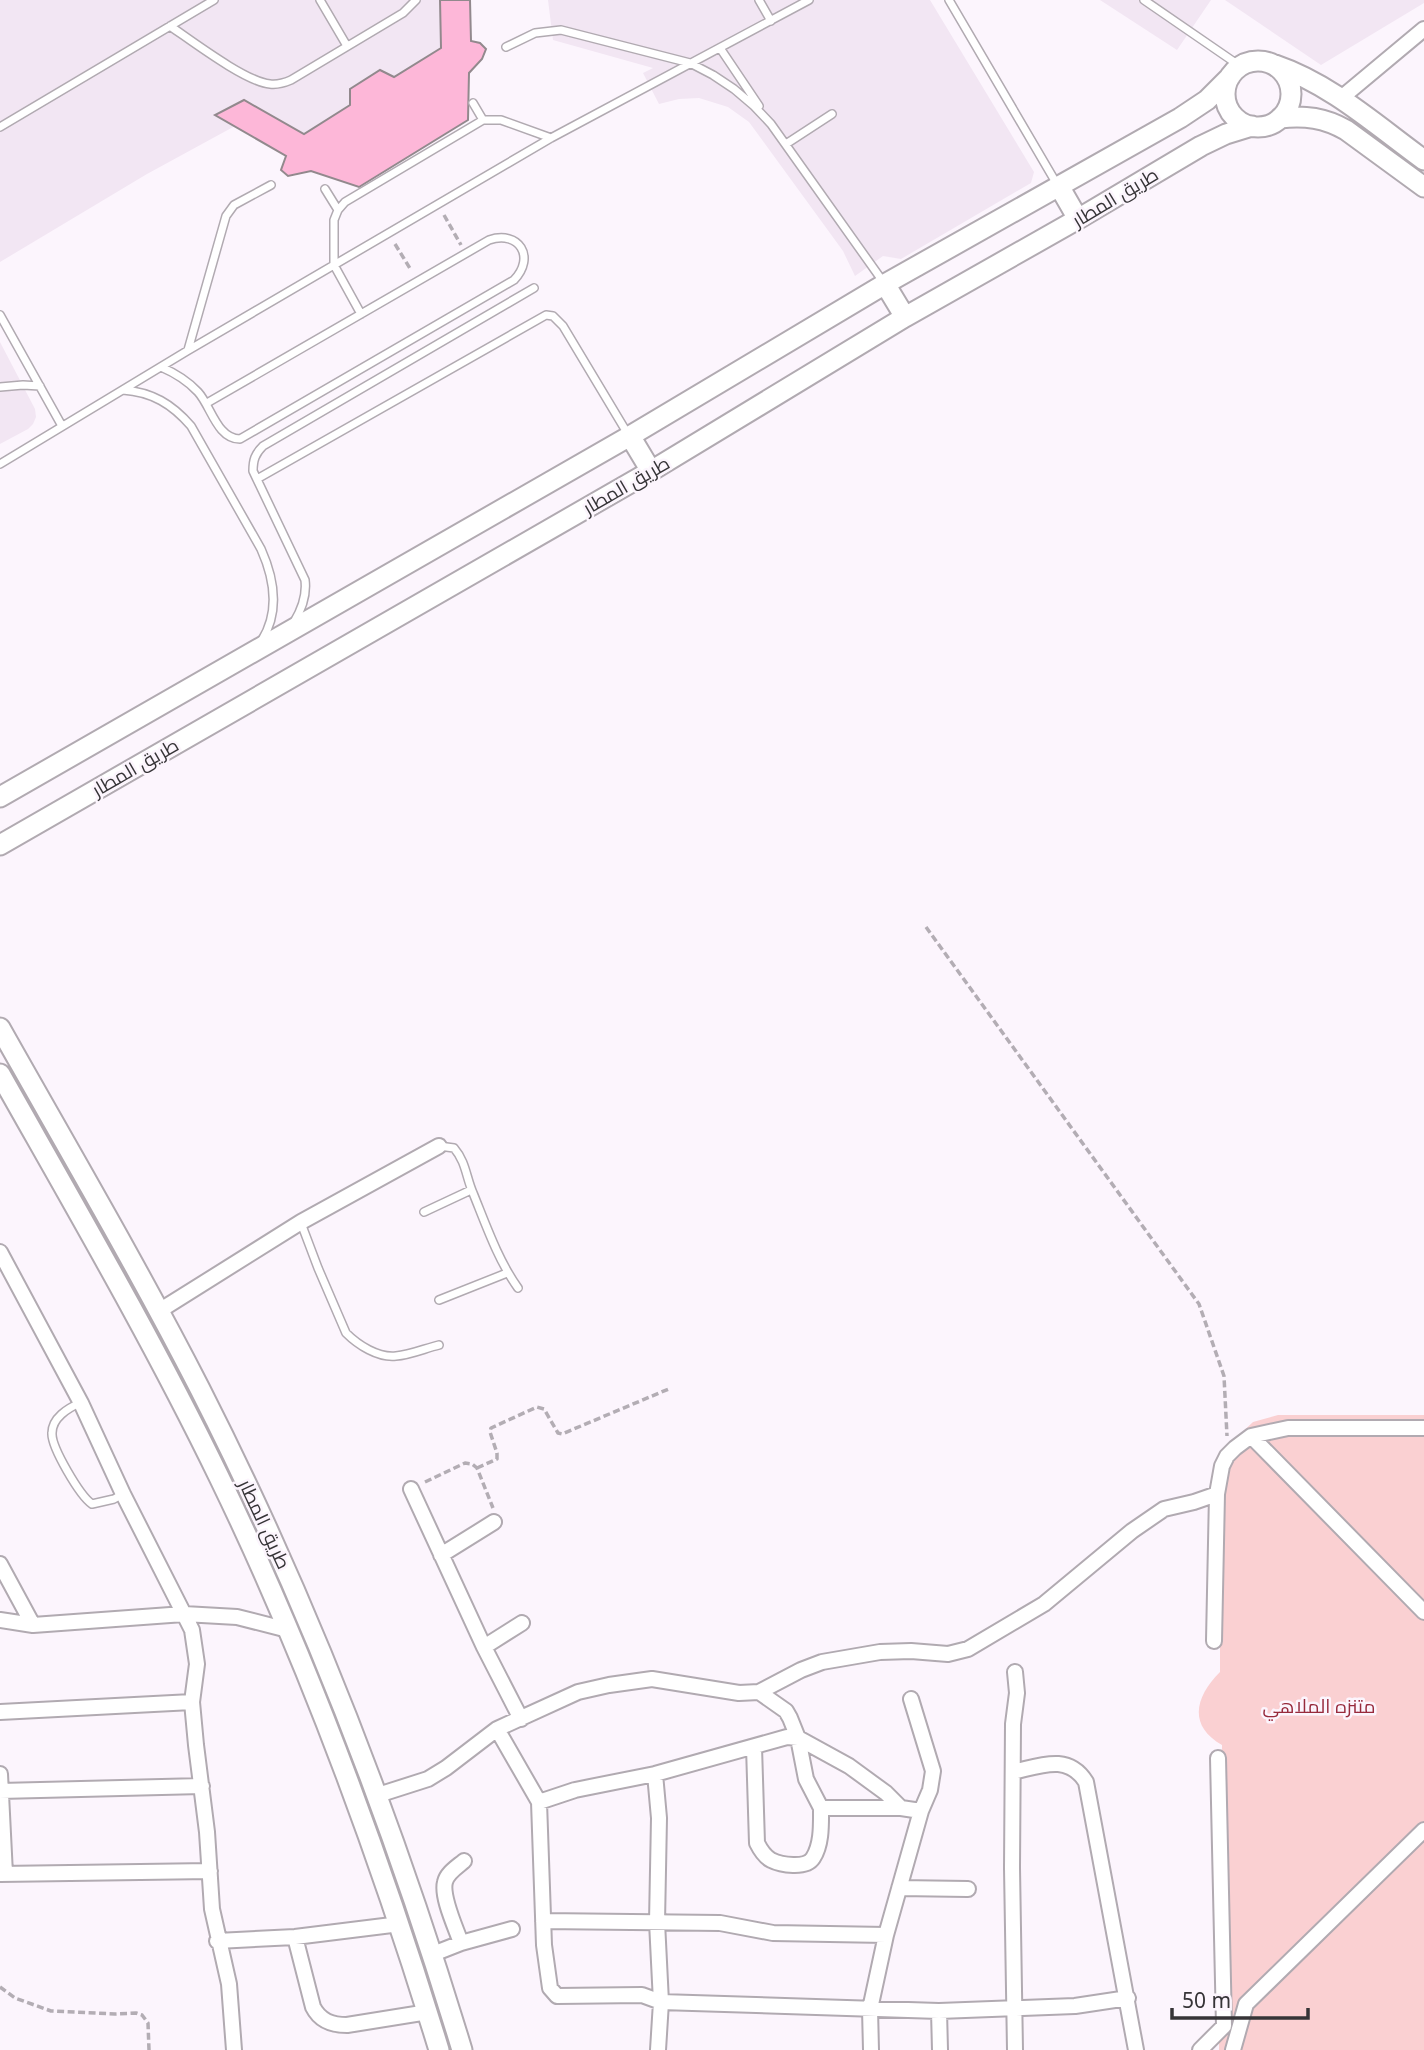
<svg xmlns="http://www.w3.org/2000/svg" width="1424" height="2050" font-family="'Noto Sans',Cairo,sans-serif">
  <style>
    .built { fill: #f2e6f3 }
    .green { fill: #fad0d2 }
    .building { fill: #fdb7d8; stroke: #92898d; stroke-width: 2 }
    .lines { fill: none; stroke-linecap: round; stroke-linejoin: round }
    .lane-casing { stroke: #b1aab1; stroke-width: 10 }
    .street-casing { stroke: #b1aab1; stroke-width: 18 }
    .secondary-casing { stroke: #b1aab1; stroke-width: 23 }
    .path { stroke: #b3adb4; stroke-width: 3.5; stroke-dasharray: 7 3.5; stroke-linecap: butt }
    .lane { stroke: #fff; stroke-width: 7 }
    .street { stroke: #fff; stroke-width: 14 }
    .secondary { stroke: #fff; stroke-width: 19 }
    .labels { text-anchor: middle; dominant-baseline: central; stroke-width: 5; stroke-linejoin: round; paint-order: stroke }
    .street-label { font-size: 19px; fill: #363437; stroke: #fcf5fd }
    .park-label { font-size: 19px; fill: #972a3c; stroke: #fcf5fd }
  </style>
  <rect width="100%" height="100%" fill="#fcf5fd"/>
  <path class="built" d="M0 0H470L471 41 484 46 486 52 480 62 469 73 468 120 359 187 311 171 288 176 281 170 286 156 235 126 147 174 0 262Z
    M548 0H930L1034 172 1031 183 901 259 883 256 855 276 843 251 749 122 728 107 699 98 679 99 659 104 643 73 653 68 553 40Z
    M1100 0H1211L1177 50Z
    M1225 0H1424V3L1321 65Z
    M0 342 35 409 36 417 33 424 28 429 0 444Z"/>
  <path class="green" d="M1278 1415H1424V2050H1219L1222 1745C1187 1725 1196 1696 1220 1672V1467L1235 1439 1253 1422Z"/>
  <path class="building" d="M440 0H470L471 41 480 43 486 49 482 59 469 73 468 120 359 187 311 171 288 176 281 170 286 156 215 115 244 100 304 134 350 105V89L380 70 394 77 441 48Z"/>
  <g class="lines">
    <defs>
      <path id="lane" d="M320 0 347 46
        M759 0 771 21
        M949 0 1058 186
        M1144 0 1240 66
        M170 26C192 41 246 82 270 84 278 85 284 83 291 80L403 13 416 0
        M506 47 535 33 561 30 690 63 713 75 734 89 754 106 771 124 884 283
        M720 48 759 106
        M473 103 483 120
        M0 127 214 0
        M786 144 832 114
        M325 189 338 210
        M361 314 334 265V220L338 210 345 202 483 120H501L551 138
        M0 315 62 426
        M188 350 226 216 234 205 271 185
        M161 367C175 373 187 380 198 392 211 406 217 439 240 439L514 280C536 257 519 230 489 240L207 403
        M0 387 23 385 40 386
        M123 390C152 392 172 404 191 426L261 549C274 578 280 611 262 640
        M0 464 187 351 551 138 809 0
        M257 479 546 315 553 316 563 326 629 436
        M294 622C302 609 307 596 305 580L253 471C253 460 255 454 263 446L534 288
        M439 1146 454 1148C466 1162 466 1177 473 1193 486 1225 498 1260 518 1288
        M424 1212 471 1190
        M301 1223 318 1268 346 1333C358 1345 378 1358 396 1356 410 1355 426 1348 439 1345
        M439 1300 507 1273
        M80 1403C68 1408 52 1418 52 1433 51 1447 80 1496 92 1504L114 1499 123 1494"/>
      <path id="street" d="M1340 99 1424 29
        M0 1252 81 1403 123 1494 192 1630 197 1664 192 1702 196 1745 207 1832 212 1909 229 1984 234 2050
        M159 1311 301 1222 439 1146
        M1251 1436 1424 1612
        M411 1489 484 1647 521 1719
        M441 1555 494 1522
        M0 1564 33 1625
        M0 1620 33 1625 184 1614 237 1617 288 1630
        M1214 1641 1217 1494 1222 1466 1227 1456 1235 1448 1251 1436 1288 1428H1424
        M484 1647 522 1623
        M759 1692 786 1711 790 1718 798 1738 806 1779 821 1808H901
        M0 1712 192 1702
        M497 1729 539 1802 544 1945 550 1988 557 1996 642 1995 661 2002 939 2011 1075 2006 1128 1998
        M754 1747 757 1843C760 1849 764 1856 771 1860 781 1865 806 1869 813 1858 822 1844 821 1824 821 1808
        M1013 1772C1040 1766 1068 1753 1086 1782L1136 2050
        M0 1774 5 1874
        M655 1774 659 1818 657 1922 661 2002 658 2050
        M0 1791 202 1786
        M378 1795 428 1779 446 1768 497 1729 578 1692 609 1685 652 1679 739 1693 759 1692 801 1670 822 1662 880 1652 911 1651 948 1654 968 1649 1044 1604 1132 1531 1164 1509 1194 1502 1217 1494
        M539 1802 575 1790 655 1774 787 1737 798 1738 849 1766 886 1793 901 1808 921 1811
        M0 1874 210 1871
        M899 1888 968 1889
        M543 1921 720 1923 773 1933 886 1935
        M295 1937 313 2007C320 2021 332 2025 347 2025L428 2012
        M217 1941 295 1937 400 1924
        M461 1943C456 1928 441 1897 445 1882 447 1873 457 1867 464 1861
        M433 1954 461 1943 512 1929
        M939 2011 940 2050
        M871 2050 870 2009 886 1935 921 1811 930 1790 933 1771 911 1699
        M1015 2050 1012 1868 1013 1724 1017 1693 1015 1672
        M1200 2050 1224 2026 1218 1758
        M1233 2050 1246 2004 1424 1830"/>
      <path id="secondary" d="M1225 94a33 33 0 1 1 66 0a33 33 0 1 1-66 0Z
        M1275 65C1331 84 1377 126 1424 160
        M1280 118C1305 115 1325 118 1346 130L1424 187
        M1059 186 1078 219
        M885 284 905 317
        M630 436 651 471
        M0 797 630 436 885 284 1180 118 1207 100 1230 77
        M0 845 651 471 905 317 1078 219 1201 146 1226 134 1252 126
        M0 1028C67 1147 137 1266 200 1389 308 1601 393 1822 462 2050
        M0 1074C75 1207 152 1339 219 1477 309 1662 379 1854 439 2050"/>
    </defs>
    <use href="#lane" class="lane-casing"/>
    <use href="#street" class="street-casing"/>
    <use href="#secondary" class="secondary-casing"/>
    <path class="path" d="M444 215 461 245
      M395 244 411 270
      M926 927 1199 1304 1224 1376 1227 1436
      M477 1468 497 1459V1453L490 1432 491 1428 537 1407 544 1409 558 1433 562 1434 671 1388
      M425 1482 465 1463 472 1464 477 1468 493 1508
      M0 1987 15 1998 51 2011 115 2014 136 2013 142 2015 148 2023 149 2050"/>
    <use href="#lane" class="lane"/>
    <use href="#street" class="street"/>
    <use href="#secondary" class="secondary"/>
  </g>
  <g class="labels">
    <g class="street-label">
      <text transform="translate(1115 197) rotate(-31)">طريق المطار</text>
      <text transform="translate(626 485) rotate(-30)">طريق المطار</text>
      <text transform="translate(135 767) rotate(-30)">طريق المطار</text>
      <text transform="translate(265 1524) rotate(65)">طريق المطار</text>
    </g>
    <g class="park-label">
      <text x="1319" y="1706">متنزه الملاهي</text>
    </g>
  </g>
  <path d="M1172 2008v10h136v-10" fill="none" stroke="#363437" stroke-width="3.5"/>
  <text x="1182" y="2008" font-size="21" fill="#363437" stroke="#fcf5fd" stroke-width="5" paint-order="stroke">50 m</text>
</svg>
